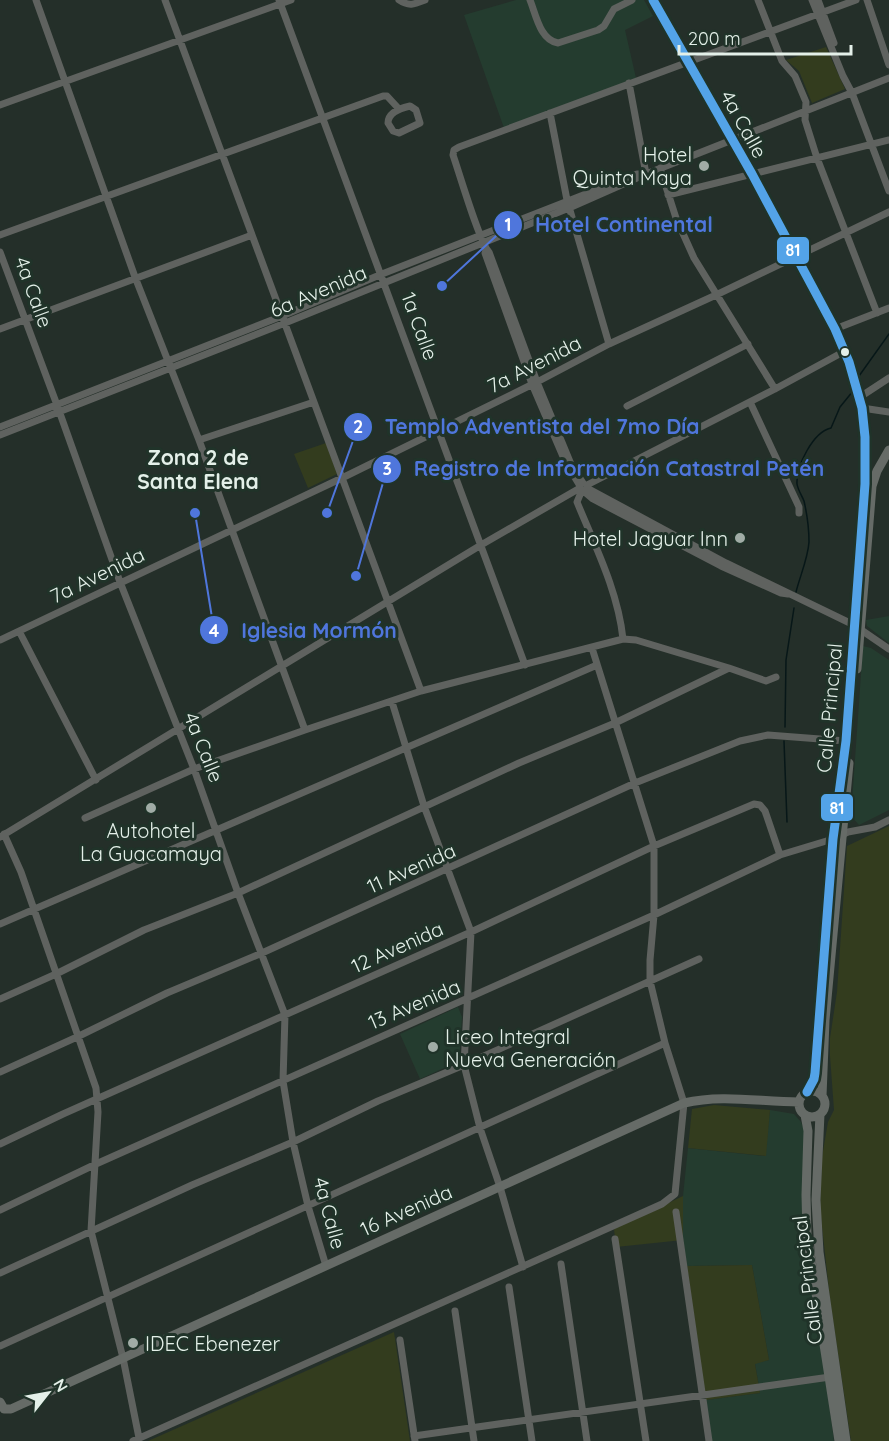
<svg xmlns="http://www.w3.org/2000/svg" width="889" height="1441" font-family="Quicksand,sans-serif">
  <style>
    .built { fill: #243c2f }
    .green { fill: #333c1e }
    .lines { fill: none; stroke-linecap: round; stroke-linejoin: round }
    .stream { stroke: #071718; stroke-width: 1.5 }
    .minor { stroke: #5f625f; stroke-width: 7 }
    .major { stroke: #666b67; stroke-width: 9 }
    .bus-1-casing { stroke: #203329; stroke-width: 14 }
    .bus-1 { stroke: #53a3e8; stroke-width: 9 }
    .poi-dot { fill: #a1aca6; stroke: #203329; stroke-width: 2 }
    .bus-dot { fill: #e4f0e9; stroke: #203329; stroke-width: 2 }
    .labels { text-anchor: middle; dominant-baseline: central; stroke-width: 6; stroke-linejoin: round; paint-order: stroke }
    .street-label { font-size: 20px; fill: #e4f0e9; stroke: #203329 }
    .poi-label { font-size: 20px; fill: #e4f0e9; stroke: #203329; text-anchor: end }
    .neighbourhood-label { font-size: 21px; font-weight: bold; fill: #e4f0e9; stroke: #203329 }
    .leader { fill: none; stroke: #4f76dc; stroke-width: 2 }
    .callout-dot { fill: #4f76dc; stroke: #203329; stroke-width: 2 }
    .mark-label { font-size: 18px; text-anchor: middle; font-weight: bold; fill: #fff }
    .callout-label { font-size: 21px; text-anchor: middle; font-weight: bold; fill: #4f76dc; stroke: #203329; stroke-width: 6; stroke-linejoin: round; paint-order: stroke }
    .line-badge { stroke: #203329; stroke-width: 2 }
    .badge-label { font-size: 16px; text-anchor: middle; font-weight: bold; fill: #fff }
  </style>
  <rect width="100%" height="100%" fill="#242f29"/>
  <path class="built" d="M516 0H644L653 16 625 30 636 78 504 128 464 15Z
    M889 616V643L867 626 866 620Z
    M863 646 871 648 889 660V810L859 825 851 816Z
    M458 1007 462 1017 459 1061 420 1079 400 1034Z
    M770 1110 794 1114 801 1122 805 1132 809 1248 834 1441H712L706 1400 760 1393 755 1363 769 1360 752 1265 687 1266 683 1240V1196L688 1148 765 1156Z"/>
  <path class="green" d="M826 47 845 89 812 103 799 71 786 60Z
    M326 443 337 474 308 488 294 454Z
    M889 826V1441H851L830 1299 820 1208 822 1157 828 1122 834 1110 830 1056V1038L837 992 847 846Z
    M714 1105 770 1110 766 1156 688 1148 692 1109Z
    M683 1196V1240L616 1247 614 1229Z
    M752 1265 769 1360 755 1364 760 1393 706 1400 687 1266Z
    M394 1332 410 1441H148Z"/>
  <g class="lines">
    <path class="stream" d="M859 376 889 334
      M796 592C800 576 808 558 809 542 809 529 807 514 804 501 802 496 798 490 797 484 796 466 813 432 831 428L840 407 853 391
      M785 727 786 660 794 608
      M784 741 787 822"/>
    <path class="minor" d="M36 0 135 277 199 440 305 730
      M165 0 421 691
      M279 0 525 665
      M399 0C409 7 415 4 425 0
      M530 0C536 15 540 40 558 43L598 30 604 26 614 9 632 0
      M758 0 782 61 795 76 806 102 805 120 817 158 877 313
      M812 0 843 76 852 93 889 191
      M818 0 834 43
      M867 0 889 65
      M629 83 646 174
      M0 105 291 0
      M410 106 416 110 420 123 399 133 393 131 388 123C388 112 401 108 410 106Z
      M550 113 567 200 609 344
      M660 168 676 218 694 258 775 389
      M668 195 889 140
      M0 235 383 96H387L399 109
      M486 250 485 253 532 384 565 461 580 486
      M0 252 57 405 120 582 194 769 238 893 285 1015 283 1081 293 1142 308 1206 326 1266
      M0 329 252 235
      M835 329 889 308
      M860 397 889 378
      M750 402 799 507V513
      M627 406 748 344
      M862 408 889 412
      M0 427 282 316 382 274 637 174H643
      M0 435 285 323 569 208 646 174 889 78
      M199 440 314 402
      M583 483 571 464 537 382 489 252C480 244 459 172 453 155L454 150 459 147 856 0
      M587 485 775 389 845 351
      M580 488 593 499 721 566 781 593 788 594
      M587 488 726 563 854 625 889 649
      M582 490 577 502C595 546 618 591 623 639
      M19 631 96 780
      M0 640 342 478 537 382 609 344 716 295 889 212
      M392 702 424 806 471 932 464 1065 480 1128 500 1187 523 1267
      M85 818 194 769 305 730 421 691 623 639 636 640 729 668
      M4 834 21 872 96 1088 98 1112 91 1231 123 1358 139 1438
      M0 837 481 545 580 488
      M0 924 597 665
      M0 999 56 974 144 930 238 893 519 763 615 723 729 668 766 681 776 677
      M0 1072 77 1037 167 993 262 953 635 783 740 741 768 735 846 741
      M0 1144 63 1114 471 932 654 846 754 804 760 805 765 811 780 855
      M0 1210 96 1164 654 915 780 855 833 839 848 832 875 827 889 820
      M676 1212 709 1441
      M615 1239 646 1441
      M561 1264 587 1441
      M0 1273 192 1185 293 1142 378 1101 464 1065 699 959
      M509 1287 532 1441
      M455 1311 474 1441
      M400 1340 415 1441
      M0 1346 665 1043
      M414 1436 830 1377
      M133 1441 662 1204 675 1194 684 1103 665 1043 650 981V960L654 915V846L592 648"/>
    <path class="major" d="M653 0 752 174 835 329 849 362 862 408 865 437V484L846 741 833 839 815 1073 814 1079 807 1092
      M857 669 872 486 877 471 889 450
      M799 1104a13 13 0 1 1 26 0a13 13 0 1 1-26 0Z
      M822 1096 825 1020 849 763
      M820 1114 816 1200 819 1252 846 1441
      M805 1115 808 1131 806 1195 807 1235 839 1441
      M0 1402 4 1409H11L684 1103C723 1094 760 1102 799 1102"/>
    <defs>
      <path id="bus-1" d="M653 0 752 174 835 329 849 362 862 408 865 437V484L846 741 833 839 815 1073 814 1079 807 1092"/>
    </defs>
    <use href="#bus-1" class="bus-1-casing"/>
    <use href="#bus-1" class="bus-1"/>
  </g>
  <g class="poi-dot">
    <circle cx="704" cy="166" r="6"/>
    <circle cx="740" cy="538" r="6"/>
    <circle cx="151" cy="808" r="6"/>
    <circle cx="433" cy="1047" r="6"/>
    <circle cx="133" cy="1343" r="6"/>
  </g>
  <circle class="bus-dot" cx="845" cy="352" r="5"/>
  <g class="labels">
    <g class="street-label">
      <text transform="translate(744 124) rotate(61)">4a Calle</text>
      <text transform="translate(318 291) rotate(-23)">6a Avenida</text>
      <text transform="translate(34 292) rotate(70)">4a Calle</text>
      <text transform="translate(420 326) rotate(70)">1a Calle</text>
      <text transform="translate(534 364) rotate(-27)">7a Avenida</text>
      <text transform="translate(97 575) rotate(-26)">7a Avenida</text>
      <text transform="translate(829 708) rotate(-85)">Calle Principal</text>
      <text transform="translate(204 747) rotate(68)">4a Calle</text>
      <text transform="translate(411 868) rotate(-24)">11 Avenida</text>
      <text transform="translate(397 947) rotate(-24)">12 Avenida</text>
      <text transform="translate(414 1004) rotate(-23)">13 Avenida</text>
      <text transform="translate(406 1210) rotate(-24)">16 Avenida</text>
      <text transform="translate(330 1213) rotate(75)">4a Calle</text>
      <text transform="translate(807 1280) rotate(-97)">Calle Principal</text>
    </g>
    <g class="poi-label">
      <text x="692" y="154">Hotel<tspan x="692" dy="23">Quinta Maya</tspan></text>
      <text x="728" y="538">Hotel Jaguar Inn</text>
      <text x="151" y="830" text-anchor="middle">Autohotel<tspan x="151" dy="23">La Guacamaya</tspan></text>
      <text x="445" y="1036" text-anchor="start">Liceo Integral<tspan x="445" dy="23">Nueva Generación</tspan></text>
      <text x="145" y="1343" text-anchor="start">IDEC Ebenezer</text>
    </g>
    <g class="neighbourhood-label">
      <text x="198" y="457">Zona 2 de<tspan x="198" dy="24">Santa Elena</tspan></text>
    </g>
  </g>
  <path class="leader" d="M442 286L508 225M327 513L358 427M356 576L387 469M195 513L214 630"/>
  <g class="callout-dot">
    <circle cx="442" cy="286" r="6"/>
    <circle cx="327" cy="513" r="6"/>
    <circle cx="356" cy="576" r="6"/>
    <circle cx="195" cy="513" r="6"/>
    <circle cx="508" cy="225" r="15"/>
    <circle cx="358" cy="427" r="15"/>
    <circle cx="387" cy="469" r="15"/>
    <circle cx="214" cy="630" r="15"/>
  </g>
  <g class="mark-label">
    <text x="508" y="231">1</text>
    <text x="358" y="433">2</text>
    <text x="387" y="475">3</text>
    <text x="214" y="637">4</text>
  </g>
  <g class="callout-label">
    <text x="624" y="232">Hotel Continental</text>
    <text x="542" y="434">Templo Adventista del 7mo Día</text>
    <text x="619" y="476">Registro de Información Catastral Petén</text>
    <text x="319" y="638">Iglesia Mormón</text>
  </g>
  <g class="line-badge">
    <rect x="776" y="236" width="34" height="29" rx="6" fill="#53a3e8"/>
    <rect x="820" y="793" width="34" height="29" rx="6" fill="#53a3e8"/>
  </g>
  <g class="badge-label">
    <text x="793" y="256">81</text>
    <text x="837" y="814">81</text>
  </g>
  <g transform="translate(48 1393) rotate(59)" stroke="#203329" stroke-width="4.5" paint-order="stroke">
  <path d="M0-4.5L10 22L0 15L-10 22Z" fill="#e4f0e9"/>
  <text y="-9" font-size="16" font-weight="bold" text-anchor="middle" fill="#e4f0e9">N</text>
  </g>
  <path d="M679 45v9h172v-9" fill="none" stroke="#e4f0e9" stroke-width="3"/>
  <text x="688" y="45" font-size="18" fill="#e4f0e9" stroke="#203329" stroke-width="4.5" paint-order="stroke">200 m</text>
</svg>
